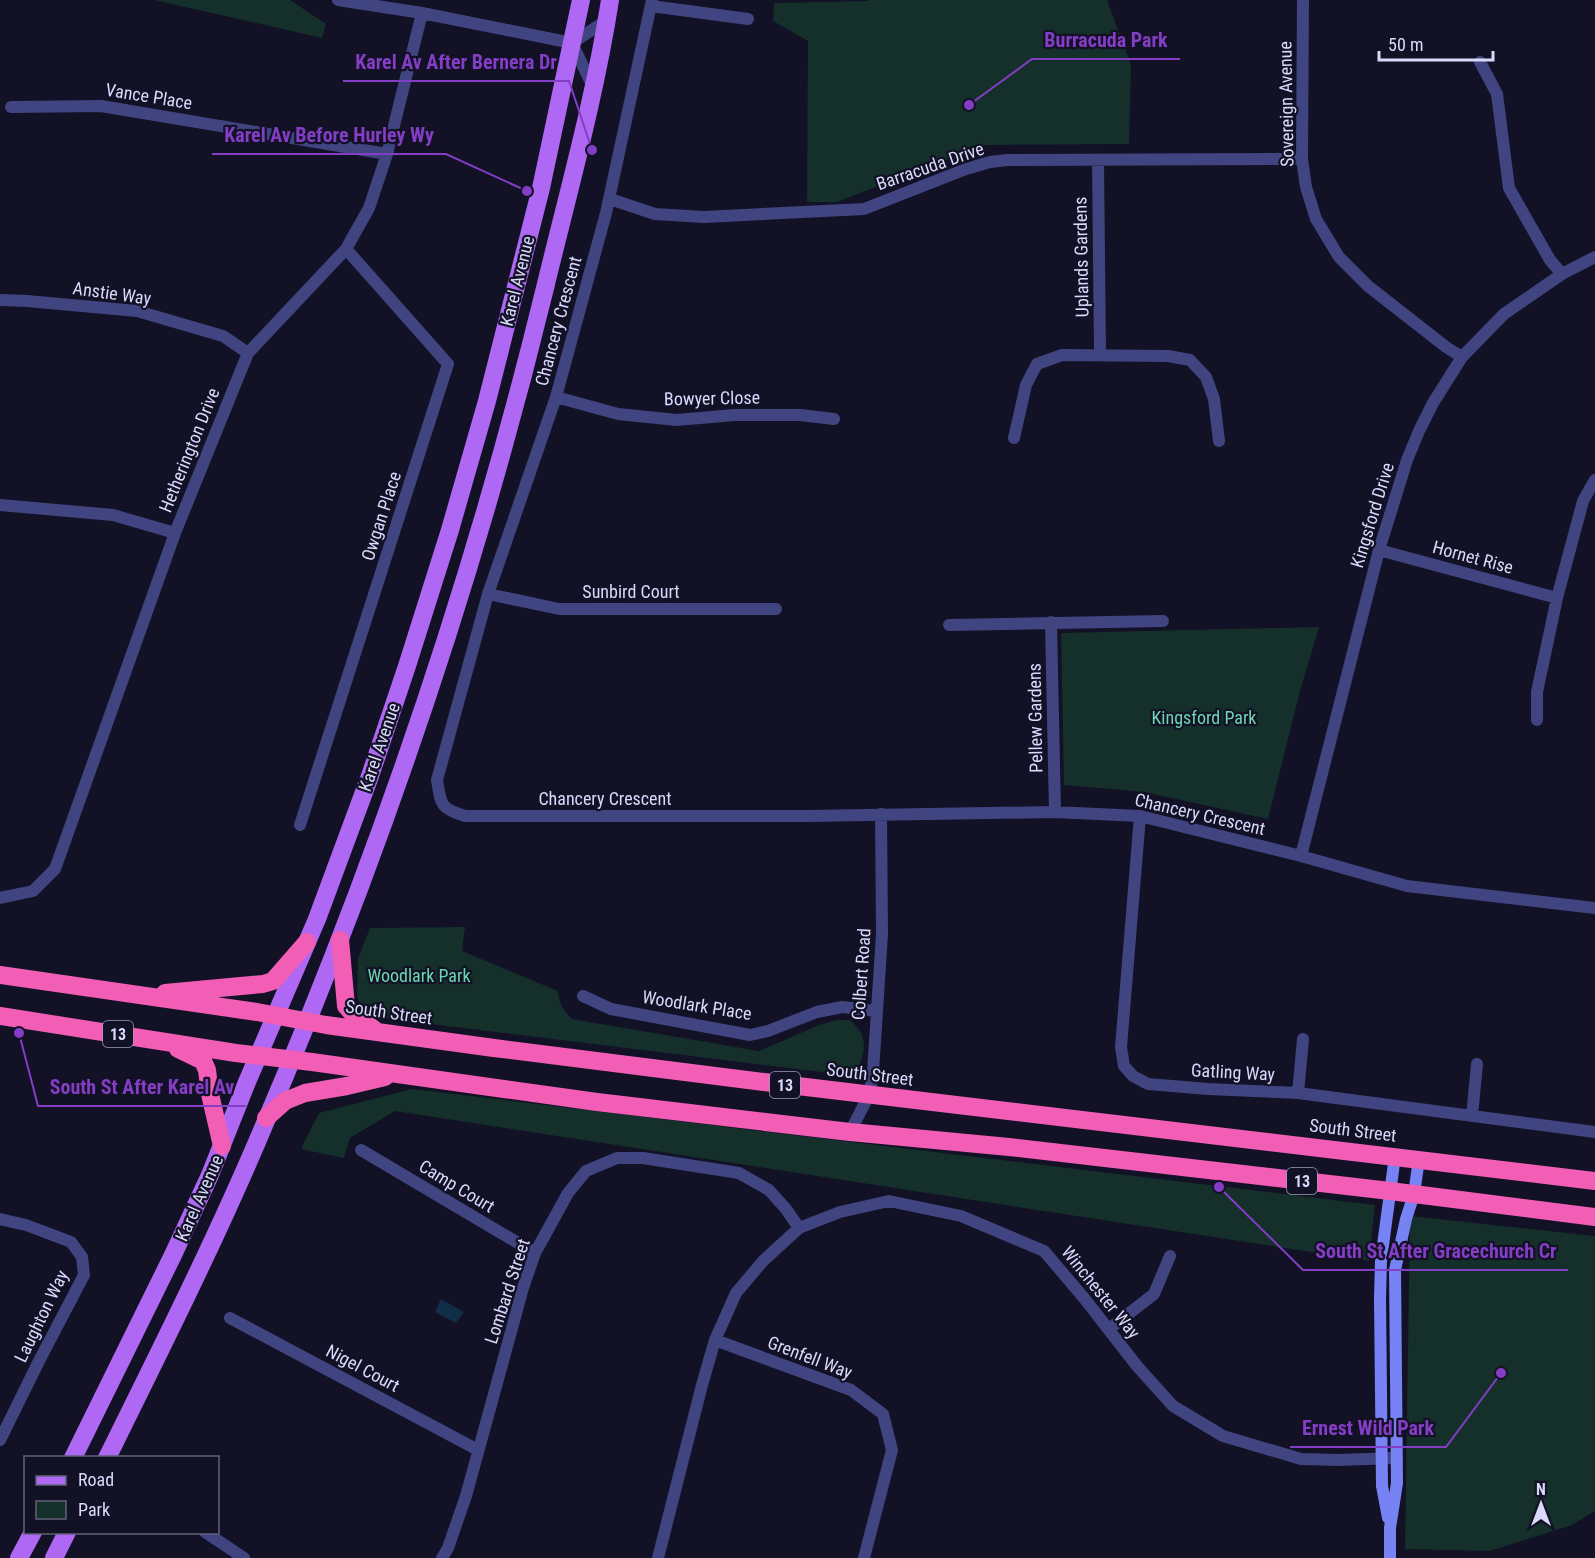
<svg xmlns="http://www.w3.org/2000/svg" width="1595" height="1558" font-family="'Roboto Condensed',sans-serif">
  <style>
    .green { fill: #152f2b }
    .water { fill: #122d48 }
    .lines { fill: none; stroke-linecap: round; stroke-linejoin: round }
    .street { stroke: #404581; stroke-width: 12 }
    .secondary { stroke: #7782f4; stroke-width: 12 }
    .primary { stroke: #af68f3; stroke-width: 18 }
    .highway { stroke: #f25db6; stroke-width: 18 }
    .labels { text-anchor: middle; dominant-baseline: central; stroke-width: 4.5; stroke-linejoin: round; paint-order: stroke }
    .shield { fill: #121125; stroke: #9d9dbc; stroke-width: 1.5 }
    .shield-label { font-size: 16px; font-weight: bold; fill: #d9d9fc }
    .street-label { font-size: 18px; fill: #d9d9fc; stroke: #121125 }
    .park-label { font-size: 18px; fill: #6ad7af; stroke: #121125 }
    .leader { fill: none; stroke: #843dc5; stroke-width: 2 }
    .callout-dot { fill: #843dc5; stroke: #121125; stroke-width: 2 }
    .callout-label { font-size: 20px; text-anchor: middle; font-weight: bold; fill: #843dc5; stroke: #121125; stroke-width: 4.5; stroke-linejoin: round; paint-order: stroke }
  </style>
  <rect width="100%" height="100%" fill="#121125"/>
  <path class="green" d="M154 0H290L326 24 322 38Z
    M869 0H1107L1131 65 1129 144 985 145 837 202H807L808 41 773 21 774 3 868 1Z
    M1319 627 1300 691 1268 819 1144 792 1064 785 1061 633Z
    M465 927 462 951 558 991C559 1003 563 1010 572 1019L759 1051 819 1025 836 1020H850C871 1038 865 1054 854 1076L374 1017 361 1007 357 996 358 958 370 928Z
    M412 1089 1375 1205 1369 1261 395 1111 350 1138 344 1158 301 1149 319 1113Z
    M1410 1216 1595 1236V1511L1572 1525 1490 1551 1405 1549Z"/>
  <path class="water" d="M441 1299 464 1312 456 1323 435 1312Z"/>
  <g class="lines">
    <path class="street" d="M338 0 422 13 572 43
      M652 0 606 213 556 397 488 594 437 780C441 805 440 808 465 816H808L1055 812 1140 816 1301 856 1407 886 1595 908
      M1303 0 1302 159 1306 187 1316 219 1339 257 1368 286 1446 347 1462 357
      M651 6 748 19
      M1480 62 1497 94 1509 188 1550 260 1562 274
      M593 87 572 43 607 20
      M11 107 101 106 387 154
      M1098 160 1100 354
      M610 199 655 214 704 217 864 209 966 169 990 162 1007 160 1302 159
      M0 300 27 301 137 311 223 336 248 353
      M556 397 618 414 677 420 734 415H800L834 419
      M1014 438 1026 385 1037 364 1062 355 1168 356 1190 360 1206 377 1214 399 1219 441
      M0 505 113 515 175 533
      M1379 550 1557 598 1583 501 1595 480
      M488 594 559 609H776
      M1051 622 1055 812
      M949 625 1163 621
      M1537 720V692L1557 598
      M1140 816 1121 1047 1124 1066 1133 1076 1148 1084 1208 1089 1298 1093 1595 1132
      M300 825 448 364 346 249
      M1301 856 1379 550 1407 460 1419 431 1433 403 1462 357 1504 314 1562 274 1595 257
      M0 898 33 891 55 869 175 533 248 353 346 249 369 208 387 154 422 13
      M583 996 611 1009 750 1035 768 1031 817 1012 842 1007 876 1011
      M1298 1093 1303 1039
      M1472 1116 1477 1064
      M850 1132 869 1095 873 1072 882 934 881 814
      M361 1150 535 1253
      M0 1219 26 1225 71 1242 82 1257 84 1275 39 1361 0 1440
      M230 1318 478 1450
      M1109 1329 1154 1294 1170 1256
      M715 1340 851 1390 883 1414 892 1450 864 1558
      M205 1532 244 1558
      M442 1558 448 1548 466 1496 523 1288 535 1253 568 1193 586 1171 617 1158H643L739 1173 769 1190 786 1209 799 1228
      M658 1558 702 1385 715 1340 736 1293 763 1261 799 1228 840 1212 889 1201 961 1216 1044 1251 1084 1298 1137 1366 1173 1406 1223 1436 1301 1459 1339 1460 1396 1458"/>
    <path class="secondary" d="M1388 1518 1382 1486 1380 1299 1381 1260 1395 1156
      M1390 1558V1528L1397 1483 1395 1270 1406 1219 1414 1194 1419 1159"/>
    <path class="primary" d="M73 1458 173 1255 210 1175 247 1082 317 919 370 776 407 666 450 530 487 401 541 188 581 0
      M107 1458C159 1353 211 1249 257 1142 376 866 474 580 545 288 568 193 595 97 610 0
      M19 1558 33 1532
      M54 1558 67 1532"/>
    <path class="highway" d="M340 940 346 1006 354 1015 375 1030
      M0 975 257 1012 326 1025 494 1048 764 1082 1595 1181
      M165 993 263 984 273 981 307 942
      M0 1016 236 1053 312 1062 597 1102 850 1132 1009 1147 1390 1191 1595 1217
      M178 1049 203 1061 207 1070 210 1094 222 1146
      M266 1118 285 1101 305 1093 347 1086 385 1077"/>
  </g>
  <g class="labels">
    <g class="shield">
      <rect x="103" y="1021" width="30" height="26" rx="4.5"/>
      <rect x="770" y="1072" width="30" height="26" rx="4.5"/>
      <rect x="1287" y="1168" width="30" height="26" rx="4.5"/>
    </g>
    <g class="shield-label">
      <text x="118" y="1034">13</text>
      <text x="785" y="1085">13</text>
      <text x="1302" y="1181">13</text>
    </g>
    <g class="street-label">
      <text transform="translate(149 96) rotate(9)">Vance Place</text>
      <text transform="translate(1286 104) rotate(-91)">Sovereign Avenue</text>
      <text transform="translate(930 166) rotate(-19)">Barracuda Drive</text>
      <text transform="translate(1081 257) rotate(-91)">Uplands Gardens</text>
      <text transform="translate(517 281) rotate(-76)">Karel Avenue</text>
      <text transform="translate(112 293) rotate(8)">Anstie Way</text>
      <text transform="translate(558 321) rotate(-75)">Chancery Crescent</text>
      <text transform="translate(712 398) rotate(-1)">Bowyer Close</text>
      <text transform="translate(189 450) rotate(-68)">Hetherington Drive</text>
      <text transform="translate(1372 515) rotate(-73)">Kingsford Drive</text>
      <text transform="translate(381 516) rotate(-72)">Owgan Place</text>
      <text transform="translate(1473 557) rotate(15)">Hornet Rise</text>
      <text x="631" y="591">Sunbird Court</text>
      <text transform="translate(1035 718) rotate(-91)">Pellew Gardens</text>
      <text transform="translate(379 747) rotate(-71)">Karel Avenue</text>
      <text x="605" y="798">Chancery Crescent</text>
      <text transform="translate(1200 814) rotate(13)">Chancery Crescent</text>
      <text transform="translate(861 974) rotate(-86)">Colbert Road</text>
      <text transform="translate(697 1005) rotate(9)">Woodlark Place</text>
      <text transform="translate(389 1012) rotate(8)">South Street</text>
      <text transform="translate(1233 1072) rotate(3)">Gatling Way</text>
      <text transform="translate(870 1074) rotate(7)">South Street</text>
      <text transform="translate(1353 1130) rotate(7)">South Street</text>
      <text transform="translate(457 1186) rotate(31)">Camp Court</text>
      <text transform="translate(199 1198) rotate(-66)">Karel Avenue</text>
      <text transform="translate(507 1291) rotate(-72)">Lombard Street</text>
      <text transform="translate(1101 1292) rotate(51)">Winchester Way</text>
      <text transform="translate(41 1316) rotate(-64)">Laughton Way</text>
      <text transform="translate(810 1357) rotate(21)">Grenfell Way</text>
      <text transform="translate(363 1368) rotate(28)">Nigel Court</text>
    </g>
    <g class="park-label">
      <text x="1204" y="717">Kingsford Park</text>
      <text x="419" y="975">Woodlark Park</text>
    </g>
  </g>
  <path class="leader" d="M969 105L1032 59H1180M592 150L569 81H343M527 191L446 154H212M19 1033L38 1106H246M1219 1187L1303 1270H1568M1501 1373L1446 1447H1290"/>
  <g class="callout-dot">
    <circle cx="969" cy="105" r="6"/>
    <circle cx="592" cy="150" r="6"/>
    <circle cx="527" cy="191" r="6"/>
    <circle cx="19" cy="1033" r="6"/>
    <circle cx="1219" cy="1187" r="6"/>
    <circle cx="1501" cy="1373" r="6"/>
  </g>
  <g class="callout-label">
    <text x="1106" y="47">Burracuda Park</text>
    <text x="456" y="69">Karel Av After Bernera Dr</text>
    <text x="329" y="142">Karel Av Before Hurley Wy</text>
    <text x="142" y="1094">South St After Karel Av</text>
    <text x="1436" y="1258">South St After Gracechurch Cr</text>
    <text x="1368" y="1435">Ernest Wild Park</text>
  </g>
  <rect x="24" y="1456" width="195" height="78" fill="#121125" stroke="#62617b" stroke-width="1.5"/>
  <rect x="36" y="1476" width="30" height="9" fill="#af68f3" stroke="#62617b" stroke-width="1.5"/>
  <text x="78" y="1486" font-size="18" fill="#d9d9fc">Road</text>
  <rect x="36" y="1501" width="30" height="18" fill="#152f2b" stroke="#62617b" stroke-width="1.5"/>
  <text x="78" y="1516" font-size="18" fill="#d9d9fc">Park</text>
  <g transform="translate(1541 1504)" stroke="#121125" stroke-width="4.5" paint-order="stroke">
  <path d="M0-4.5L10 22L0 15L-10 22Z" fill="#d9d9fc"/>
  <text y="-9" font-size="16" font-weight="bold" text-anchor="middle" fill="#d9d9fc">N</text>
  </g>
  <path d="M1379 51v9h114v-9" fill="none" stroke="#d9d9fc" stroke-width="3"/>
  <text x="1388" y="51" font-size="18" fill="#d9d9fc" stroke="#121125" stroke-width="4.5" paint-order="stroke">50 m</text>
</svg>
